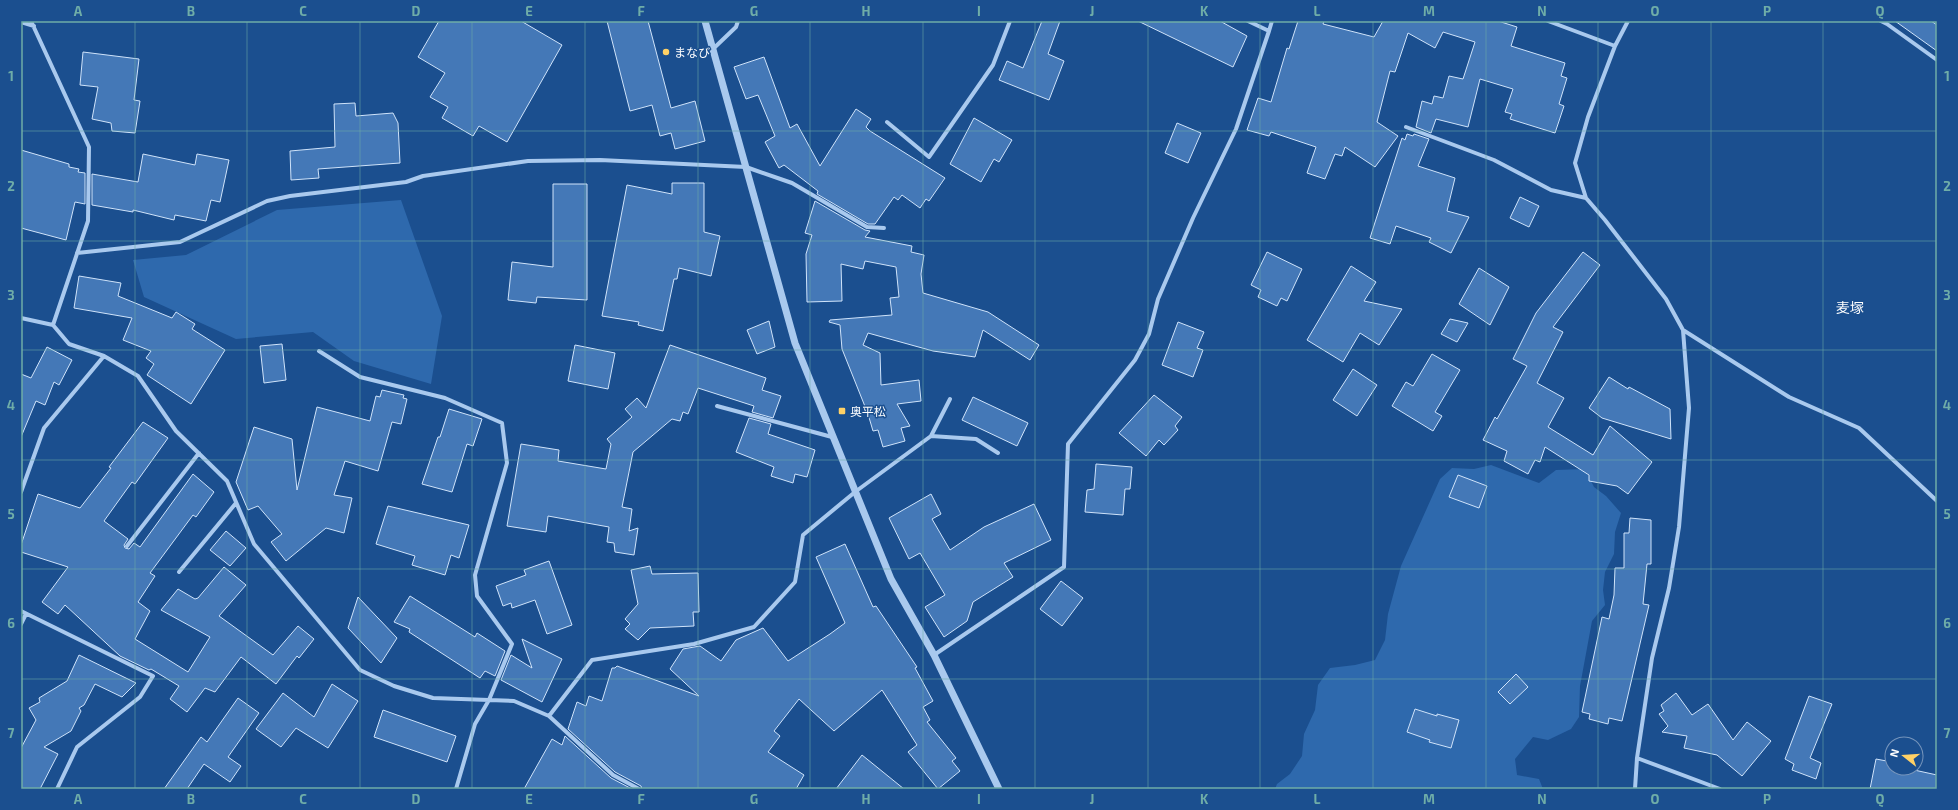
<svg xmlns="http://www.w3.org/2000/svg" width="1958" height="810" font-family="'Exo 2','Noto Sans JP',sans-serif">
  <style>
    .green { fill: #2e69ad }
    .building { fill: #4478b7; stroke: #cfe3fa }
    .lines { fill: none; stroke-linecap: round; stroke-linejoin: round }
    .minor { stroke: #a9c9ee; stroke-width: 4 }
    .tertiary { stroke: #a9c9ee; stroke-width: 7 }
    .grid { fill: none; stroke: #6fada8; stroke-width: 1; stroke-opacity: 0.55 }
    .poi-dot { fill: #ffd166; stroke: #1b4f8f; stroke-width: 1.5 }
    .labels { text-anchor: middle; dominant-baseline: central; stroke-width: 3; stroke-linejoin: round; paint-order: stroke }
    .poi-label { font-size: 12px; fill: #fff; stroke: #1b4f8f; text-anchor: start }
    .quarter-label { font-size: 14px; fill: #fff; stroke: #1b4f8f }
    .neatline { fill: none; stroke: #6fada8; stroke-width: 1.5 }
    .grid-label { font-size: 13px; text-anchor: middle; font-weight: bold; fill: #6fada8 }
  </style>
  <rect width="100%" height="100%" fill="#1b4f8f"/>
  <path class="green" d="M401 200 442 316 431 384 354 361 313 332 236 339 144 297 133 260 186 255 277 210Z
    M1491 465 1539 483 1556 470 1585 469 1594 487 1606 496 1621 513 1615 532 1614 554 1605 572 1603 590 1605 605 1592 621 1580 686 1579 717 1571 729 1548 740 1533 737 1515 759 1517 775 1539 779 1543 789H1275L1277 784 1290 774 1302 756 1304 734 1315 710 1318 685 1330 668 1355 665 1375 660 1385 640 1388 614 1401 566 1440 479 1452 468 1474 469Z"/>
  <path class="building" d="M439 21H521L562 45 507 142 479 126 473 136 442 118 448 107 430 97 445 73 418 57Z
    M607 21H648L671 108 695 101 705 141 675 149 671 133 660 136 652 105 630 111Z
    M1042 21H1060L1048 54 1064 61 1049 100 999 80 1007 61 1023 68Z
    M1138 21H1220L1247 36 1233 67Z
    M1298 21H1324L1323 24 1374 37 1383 21H1498L1517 27 1511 46 1565 63 1561 76 1567 78 1559 104 1564 106 1555 133 1510 119 1512 114 1505 112 1513 89 1480 79 1468 127 1436 119 1431 133 1416 127 1422 101 1432 104 1434 96 1443 98 1449 76 1463 79 1475 42 1443 32 1435 48 1408 33 1395 72 1390 71 1377 122 1398 136 1375 167 1345 147 1342 156 1335 154 1325 179 1307 173 1316 147 1271 132 1269 136 1247 130 1258 98 1271 102 1287 48 1289 49Z
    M1895 21H1931L1937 25V51Z
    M83 52 139 59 134 100 140 101 135 133 112 131 111 123 92 119 98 87 80 85Z
    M764 57 790 128 797 124 820 166 856 109 871 119 866 127 870 131 945 178 929 201 926 199 920 208 902 195 898 200 894 197 875 224H868L817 194 818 191 784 165 779 168 765 142 775 136 758 95 746 99 734 67Z
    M355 103 356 116 393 113 398 123 400 163 318 169 319 178 291 180 290 151 335 147 334 104Z
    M974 118 1012 140 999 162 994 159 981 182 950 164Z
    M1177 123 1201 133 1188 163 1165 153Z
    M1407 134 1413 136 1414 134 1429 139 1418 166 1455 178 1447 211 1469 217 1451 253 1429 242 1431 238 1396 226 1390 244 1370 238 1402 138 1405 140Z
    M21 150 69 164V167L79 169 78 172 85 173V204L75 202 66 240 21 228Z
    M143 154 195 165 197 154 229 160 220 202 211 200 206 221 175 215 174 220 133 210V212L92 205V174L138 182Z
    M672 183H704V232L720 236 711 276 679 268 677 279H674L663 331 638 325 639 322 602 316 627 185 672 194Z
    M553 184H587V300L537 297 536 303 508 300 512 262 553 267Z
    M1520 197 1539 206 1529 227 1510 218Z
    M815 201 865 230 870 231 865 237 912 246 911 252 924 255 921 274 923 293 988 312 1039 345 1030 360 983 330 975 357 933 351 868 333 863 345 880 353 881 385 919 380 921 401 897 404 910 426 901 428 905 441 883 447 878 430 873 431 868 414 842 349 840 325 829 322 830 320 892 315 890 298 899 297 896 267 865 261 863 269 841 264 842 301 807 302 806 254 812 235 805 233Z
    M1267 252 1302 269 1287 301 1281 298 1277 306 1258 297 1261 290 1251 285Z
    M1583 252 1600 265 1553 327 1563 332 1537 383 1564 398 1548 427 1593 455 1610 426 1652 462 1628 494 1617 486 1589 481V475L1545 447 1540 462 1535 460 1528 474 1504 461 1507 451 1483 440 1495 417 1497 419 1527 366 1513 359 1536 313Z
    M1351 266 1376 282 1364 301 1402 309 1379 345 1360 333 1343 362 1307 340Z
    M1479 268 1509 287 1490 325 1459 304Z
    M79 276 121 283 118 296 172 318 176 312 195 324 192 329 225 350 191 404 147 375 154 364 146 358 151 351 123 340 132 318 74 308Z
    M1450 319 1468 323 1457 342 1441 334Z
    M769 321 775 347 757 354 747 330Z
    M1178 322 1204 332 1197 348 1203 350 1193 377 1162 365Z
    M282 344 286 380 264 383 260 346Z
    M575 345 615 353 608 389 568 381Z
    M670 345 766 378 762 390 781 396 773 418 752 412 754 406 698 388 688 414 683 412 680 421 672 419 633 452 622 507 632 509 629 531 638 528 634 555 615 552 614 543 607 542 609 527 548 516 546 532 507 526 521 444 559 450 558 461 606 469 611 444 607 439 632 417 625 409 637 398 646 408Z
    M47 347 72 360 59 385 54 382 45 405 36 401 21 437V374L31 378Z
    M1432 354 1460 370 1435 412 1442 416 1433 431 1392 406 1406 382 1413 386Z
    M1353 369 1377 385 1357 416 1333 400Z
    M1609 377 1628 389 1629 387 1670 409 1671 439 1602 418 1589 408Z
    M382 390 404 395 403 398 407 399 401 424 392 422 378 471 345 461 334 495 352 498 344 533 326 528 286 561 271 542 282 534 258 506 248 510 236 482 254 427 292 439 297 490 317 407 370 421 376 396 380 397Z
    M1154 395 1182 417 1175 426 1178 430 1164 445 1159 440 1146 456 1119 433Z
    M973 397 1028 423 1017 446 962 420Z
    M449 409 482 419 473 446 467 444 452 492 422 484 438 437H440Z
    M749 418 771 424 768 434 815 450 807 477 795 474 793 483 771 476 774 467 736 452Z
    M143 422 168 438 135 484 132 482 104 521 128 539 124 545 125 548 129 549 134 543 140 547 193 474 214 492 196 517 193 515 150 573 155 576 138 602 150 611 135 639 188 672 210 637 161 610 178 589 195 599 198 598 224 567 246 585 219 616 273 655 298 626 314 639 299 658 297 656 276 684 241 657 215 692 205 688 187 712 170 699 179 686 151 669 149 670 120 656 65 605 58 614 42 602 68 567 21 552V545L38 494 80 508 111 468 109 467Z
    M1096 464 1132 467 1130 489H1125L1123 515 1085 512 1087 490 1094 489Z
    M1458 475 1487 486 1479 508 1449 497Z
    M931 494 941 514 932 519 950 550 984 527 1034 504 1051 540 1004 563 1013 577 973 602 967 621 944 637 925 607 945 595 920 553 909 559 889 518Z
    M388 506 469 525 459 558 451 555 445 575 412 565 415 556 376 544Z
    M1630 518 1651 520V564H1647L1643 604 1649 605 1622 721 1609 718 1608 724 1589 719 1590 714 1582 712 1602 617 1609 619 1614 595 1615 568H1624V533H1629Z
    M226 531 246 548 230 566 210 550Z
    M845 544 873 607 876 606 917 667 915 668 933 701 923 707 930 720 927 722 956 758 952 761 960 771 938 789 908 752 917 745 882 690 834 731 799 699 774 731 780 736 768 752 804 775 796 789H642L641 786 615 772 568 729 577 702 586 706 589 696 602 701 612 668H615L617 666 699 696 670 669 683 649 700 646 721 661 736 640 763 628 788 661 830 634 845 623 816 557Z
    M549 561 572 625 547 634 535 600 512 608 511 603 503 606 496 586 526 575 524 570Z
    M650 566 652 574 698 573 699 612H693L694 626 650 628 638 640 625 629 630 624 625 619 638 604 631 570Z
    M1061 581 1083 598 1062 626 1040 609Z
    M410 596 475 637 477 633 505 651 495 676 485 671 480 678 409 632 410 629 394 622Z
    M358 597 397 638 381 663 348 628Z
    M522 639 562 659 542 702 501 680 511 655 532 668Z
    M79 655 136 683 122 697 95 684 84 705 79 708 81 711 71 731 44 747 58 754 40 789H21V748L36 720 29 708 40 702 39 698 67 681Z
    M1516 674 1528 687 1510 704 1498 692Z
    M332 684 358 701 328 748 296 728 281 747 256 729 283 693 314 717Z
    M1676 693 1692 715 1708 704 1733 740 1747 722 1771 741 1742 776 1717 755 1684 748 1687 736 1662 732 1668 726 1659 714 1664 711 1661 705Z
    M1809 696 1832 704 1810 758 1821 763 1816 779 1792 770 1794 764 1785 759Z
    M238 698 259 713 228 757 241 766 230 782 204 764 187 789H164L201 737 207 742Z
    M1415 709 1437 716V714L1459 720 1451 748 1429 742 1430 740 1407 732Z
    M383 710 456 736 447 762 374 737Z
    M565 736 611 778 632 789H524L552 739 562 745Z
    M862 755 904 789H836Z
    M1876 759 1892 762V768H1905L1937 775V789H1870Z"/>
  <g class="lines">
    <path class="minor" d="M31 21 89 147 88 221 53 325 69 344 104 356 138 376 176 431 227 481 254 544 360 670 394 686 433 698 514 701 549 716 613 775 639 789
      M1248 21 1269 31 1272 21
      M1548 21 1615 46
      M1628 21 1615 46 1588 117 1575 163 1586 198 1605 220 1666 299 1683 330 1689 408 1679 527 1669 588 1652 658 1637 758 1635 789
      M1881 21 1887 24 1937 60
      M21 22 34 26
      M714 48 736 27 738 21
      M887 122 929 157 993 65 1010 21
      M1406 127 1494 160 1551 190 1586 198
      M77 253 180 242 267 201 290 196 406 182 423 176 528 161 600 160 746 167 792 183 867 227 884 228
      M21 318 53 325
      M1683 330 1789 397 1859 428 1937 501
      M319 351 360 377 445 398 502 423 507 463 475 575 477 596 512 644 489 700 475 724 456 789
      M717 406 832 437
      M931 436 950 399
      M21 492 44 428 104 356
      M127 546 199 453
      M179 572 236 503
      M21 611 153 676 140 697 77 747 57 789
      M21 624 26 614
      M934 655 1064 567 1068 444 1135 360 1149 334 1158 299 1193 218 1236 129 1269 31
      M549 716 592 660 694 644 754 627 795 582 803 535 855 492 931 436 976 439 998 453
      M1637 758 1720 789"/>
    <path class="tertiary" d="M705 21 795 343 891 579 934 655 999 789"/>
  </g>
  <path class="grid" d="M135 21V789M247 21V789M360 21V789M472 21V789M585 21V789M698 21V789M810 21V789M923 21V789M1035 21V789M1148 21V789M1260 21V789M1373 21V789M1486 21V789M1598 21V789M1711 21V789M1823 21V789M21 131H1937M21 241H1937M21 350H1937M21 460H1937M21 569H1937M21 679H1937"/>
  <g class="poi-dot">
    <circle cx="666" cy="52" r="4"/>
    <rect x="838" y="407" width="8" height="8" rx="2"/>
  </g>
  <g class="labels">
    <g class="poi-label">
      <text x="674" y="52">まなび</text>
      <text x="850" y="411">奥平松</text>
    </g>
    <g class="quarter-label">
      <text x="1850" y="307">麦塚</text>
    </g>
  </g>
  <rect width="1958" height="810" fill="none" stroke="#1b4f8f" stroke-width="44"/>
  <g transform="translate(1904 756) rotate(287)"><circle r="19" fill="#1b4f8f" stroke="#7695bc"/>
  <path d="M0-3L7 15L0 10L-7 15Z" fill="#ffd166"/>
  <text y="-6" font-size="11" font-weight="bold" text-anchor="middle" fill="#ffffff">N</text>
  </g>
  <rect x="22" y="22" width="1914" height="766" class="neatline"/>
  <g class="grid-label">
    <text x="78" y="16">A</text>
    <text x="191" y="16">B</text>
    <text x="303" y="16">C</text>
    <text x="416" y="16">D</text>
    <text x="529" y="16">E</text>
    <text x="641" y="16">F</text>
    <text x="754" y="16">G</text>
    <text x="866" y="16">H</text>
    <text x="979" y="16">I</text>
    <text x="1092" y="16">J</text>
    <text x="1204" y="16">K</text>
    <text x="1317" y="16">L</text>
    <text x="1429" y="16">M</text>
    <text x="1542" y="16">N</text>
    <text x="1655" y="16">O</text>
    <text x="1767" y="16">P</text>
    <text x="1880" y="16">Q</text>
    <text x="11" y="81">1</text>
    <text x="1947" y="81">1</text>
    <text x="11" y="191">2</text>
    <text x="1947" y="191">2</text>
    <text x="11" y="300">3</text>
    <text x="1947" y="300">3</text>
    <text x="11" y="410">4</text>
    <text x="1947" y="410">4</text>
    <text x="11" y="519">5</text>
    <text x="1947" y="519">5</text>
    <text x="11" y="628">6</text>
    <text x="1947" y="628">6</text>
    <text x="11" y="738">7</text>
    <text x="1947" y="738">7</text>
    <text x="78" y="804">A</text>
    <text x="191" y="804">B</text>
    <text x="303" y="804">C</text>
    <text x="416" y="804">D</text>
    <text x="529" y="804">E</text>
    <text x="641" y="804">F</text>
    <text x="754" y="804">G</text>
    <text x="866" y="804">H</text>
    <text x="979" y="804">I</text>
    <text x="1092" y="804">J</text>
    <text x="1204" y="804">K</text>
    <text x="1317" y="804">L</text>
    <text x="1429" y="804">M</text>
    <text x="1542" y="804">N</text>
    <text x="1655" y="804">O</text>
    <text x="1767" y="804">P</text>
    <text x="1880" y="804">Q</text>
  </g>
</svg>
